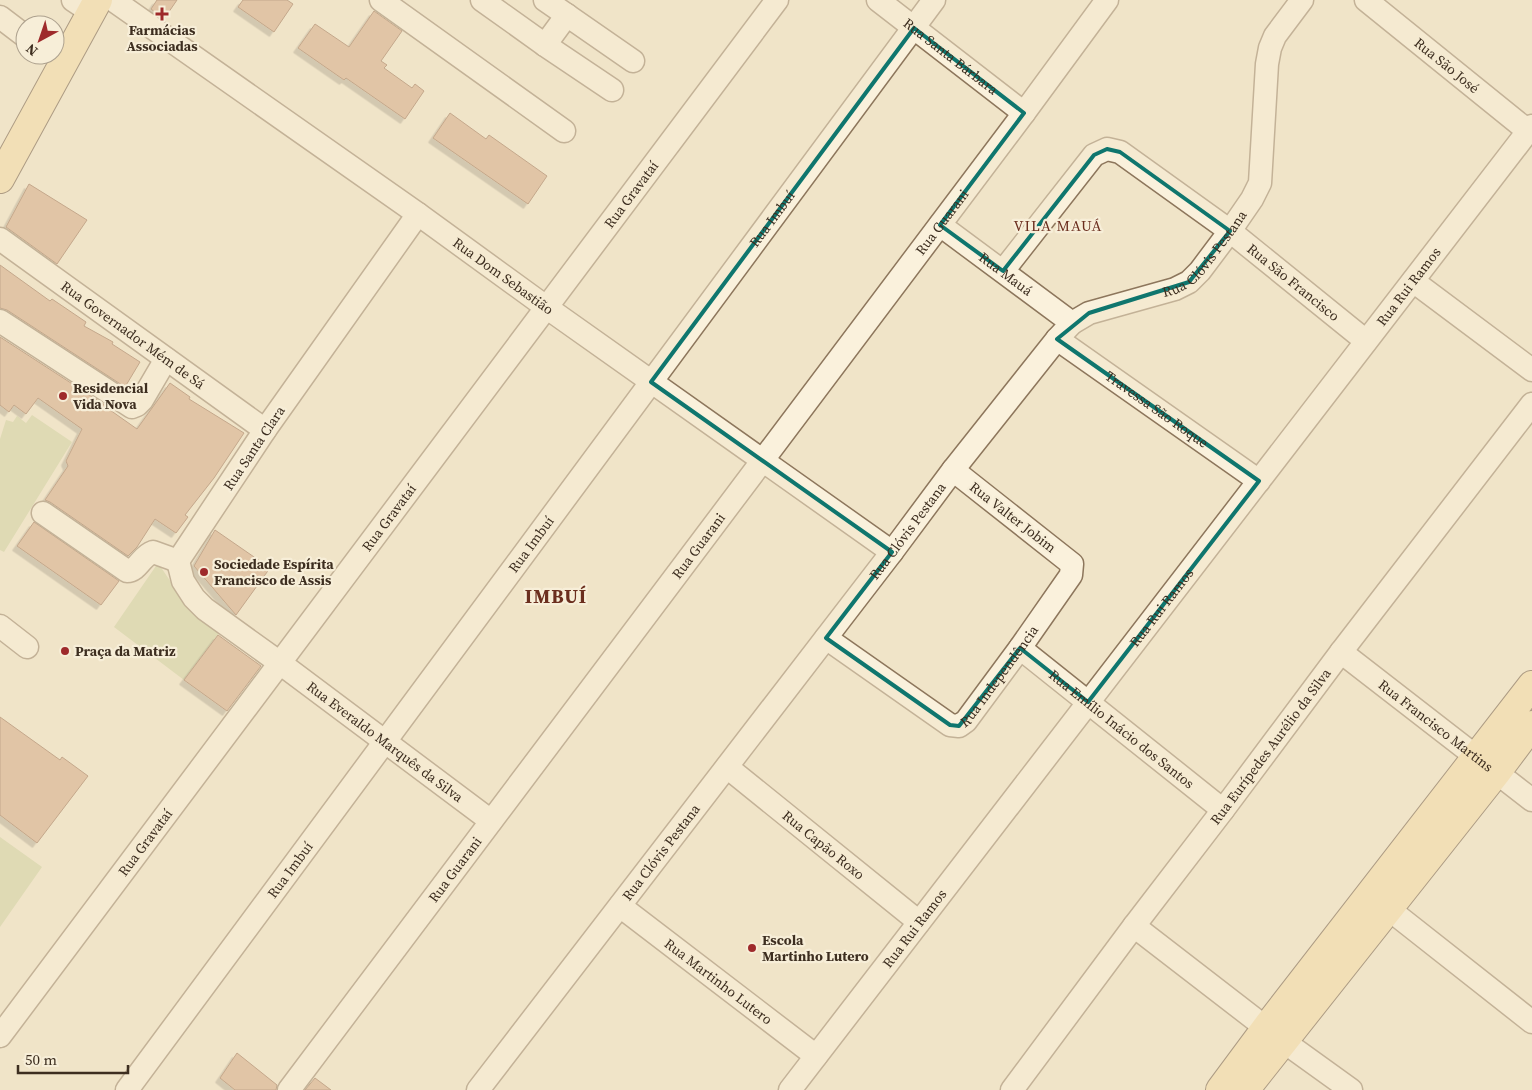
<svg xmlns="http://www.w3.org/2000/svg" width="1532" height="1090" font-family="'Source Serif 4',serif">
  <style>
    .green { fill: #c9cf9b }
    .building { fill: #cf9f7d; stroke: #8d5f41; filter: url(#shadow) }
    .lines { fill: none; stroke-linecap: round; stroke-linejoin: round }
    .minor-casing { stroke: #8d765c; stroke-width: 25 }
    .major-casing { stroke: #5b4430; stroke-width: 30 }
    .minor { stroke: #faf1dc; stroke-width: 22 }
    .major { stroke: #f3d9a0; stroke-width: 28 }
    .marked { fill: none; stroke: #0f766e; stroke-width: 4; stroke-linejoin: round }
    .poi-dot { fill: #9e2a2b; stroke: #f7eed8; stroke-width: 2 }
    .labels { text-anchor: middle; dominant-baseline: central; stroke-width: 4.5; stroke-linejoin: round; paint-order: stroke }
    .poi-label { font-size: 14px; font-weight: bold; fill: #3d2e20; stroke: #f7eed8; text-anchor: start }
    .street-label { font-size: 14px; fill: #3d2e20; stroke: #f7eed8 }
    .neighbourhood-label { font-size: 15px; letter-spacing: 1px; fill: #6b2e1e; stroke: #f7eed8 }
    .district-label { font-size: 19px; font-weight: bold; letter-spacing: 1px; fill: #6b2e1e; stroke: #f7eed8 }
  </style>
  <defs>
    <filter id="shadow"><feDropShadow dx="-4.5" dy="4.5" stdDeviation="0" flood-color="#0004"/></filter>
  </defs>
  <rect width="100%" height="100%" fill="#f0e4c8"/>
  <path class="green" d="M32 415 72 442 4 552 0 550V439L6 420 13 422 17 416 26 423Z
    M158 563 179 594 220 632 184 680 114 627Z
    M0 837 42 867 0 927Z"/>
  <path class="building" d="M157 0H177L164 19 151 9Z
    M243 0H287L293 4 274 32 238 7Z
    M374 11 402 31 381 61 387 65 384 68 412 88 415 84 424 91 405 119 346 78 344 80 298 48 315 24 349 47Z
    M450 113 486 139 489 135 547 176 528 204 433 138Z
    M29 184 87 220 57 264 6 227Z
    M0 265 50 301 52 299 86 322 84 326 113 342 112 344 140 362 125 387 7 310 0 308Z
    M0 337 111 409 110 410 137 429 170 383 190 397 189 399 244 433 214 478 185 515 188 517 176 533 155 519 137 547 128 556 50 502 45 500 68 466 66 461 82 429 38 398 26 414 14 405 9 412 0 405Z
    M34 522 119 581 101 605 17 546Z
    M215 530 270 568 236 615 194 566Z
    M218 635 261 666 227 711 184 680Z
    M0 717 60 760 62 757 88 776 37 843 0 815Z
    M237 1053 277 1085 276 1090H235L220 1078Z
    M315 1078 331 1090H305Z"/>
  <g class="lines">
    <defs>
      <g id="minor">
        <path d="M73 0 91 12"/>
        <path id="s1" d="M113 0 418 214 546 307 892 552"/>
        <path d="M381 0 564 131"/>
        <path d="M482 0 545 45 567 15"/>
        <path d="M545 0 633 61"/>
        <path id="s2" d="M878 0 1024 113"/>
        <path id="s3" d="M1366 0 1528 131"/>
        <path d="M0 17 25 36"/>
        <path d="M545 45 612 90"/>
        <path id="s4" d="M418 214 265 430 178 561 183 581 194 598 205 609 280 663 491 821"/>
        <path id="s5" d="M940 225 1072 323"/>
        <path id="s6" d="M0 239 265 430"/>
        <path id="s7" d="M1003 271 1094 155 1107 149 1120 152 1230 231 1366 341"/>
        <path d="M1413 281 1532 370"/>
        <path d="M0 321 132 407 137 405 142 400 166 359"/>
        <path id="s8" d="M1057 339 1259 481"/>
        <path d="M43 513 127 571C138 571 141 556 153 552L178 561"/>
        <path d="M0 626 27 647"/>
        <path id="s9" d="M826 638 950 725 959 726 966 721 1020 648 1071 575 1072 564 953 470"/>
        <path id="s10" d="M1020 648 1223 810"/>
        <path id="s11" d="M1341 652 1532 800"/>
        <path id="s12" d="M727 767 919 922"/>
        <path d="M1376 899 1532 1022"/>
        <path id="s13" d="M620 906 816 1056"/>
        <path d="M1134 926 1283 1041 1351 1090"/>
        <path id="s14" d="M0 1036 777 0"/>
        <path id="s15" d="M127 1090 934 0"/>
        <path id="s16" d="M289 1090 1024 113 1107 0"/>
        <path id="s17" d="M478 1090 892 552 953 470 1057 339 1072 323 1089 313 1175 289 1189 282 1200 271 1230 231 1252 199 1260 183 1267 64 1270 48 1275 36 1302 0"/>
        <path id="s18" d="M790 1090 1532 126"/>
        <path id="s19" d="M1012 1090 1134 926 1223 810 1341 652 1532 404"/>
      </g>
      <path id="major" d="M0 179 98 0
        M1220 1090 1266 1028 1532 685
        M1245 1090 1496 773 1532 725"/>
    </defs>
    <use href="#minor" class="minor-casing"/>
    <use href="#major" class="major-casing"/>
    <use href="#minor" class="minor"/>
    <use href="#major" class="major"/>
  </g>
  <path d="M0 0H1532V1090H0ZM914 28 1024 113 940 225 1003 271 1094 155 1107 149 1120 152 1230 231 1189 282 1089 313 1057 339 1259 481 1088 702 1020 648 959 726 950 725 826 638 892 552 651 382Z" fill="#f0e4c8" fill-opacity=".55" fill-rule="evenodd"/>
  <path class="marked" d="M914 28 1024 113 940 225 1003 271 1094 155 1107 149 1120 152 1230 231 1189 282 1089 313 1057 339 1259 481 1088 702 1020 648 959 726 950 725 826 638 892 552 651 382Z"/>
  <g class="poi-dot">
    <path d="M159.5 6.5h5v5h5v5h-5v5h-5v-5h-5v-5h5z"/>
    <circle cx="63" cy="396" r="5"/>
    <circle cx="204" cy="572" r="5"/>
    <circle cx="65" cy="651" r="5"/>
    <circle cx="752" cy="948" r="5"/>
  </g>
  <g class="labels">
    <g class="poi-label">
      <text x="162" y="30" text-anchor="middle">Farmácias<tspan x="162" dy="16">Associadas</tspan></text>
      <text x="73" y="388">Residencial<tspan x="73" dy="16">Vida Nova</tspan></text>
      <text x="214" y="564">Sociedade Espírita<tspan x="214" dy="16">Francisco de Assis</tspan></text>
      <text x="75" y="651">Praça da Matriz</text>
      <text x="762" y="940">Escola<tspan x="762" dy="16">Martinho Lutero</tspan></text>
    </g>
    <g class="street-label">
      <text stroke="none"><textPath href="#s2" startOffset="92">Rua Santa Bárbara</textPath></text>
      <text stroke="none"><textPath href="#s3" startOffset="104">Rua São José</textPath></text>
      <text stroke="none"><textPath href="#s14" startOffset="1052">Rua Gravataí</textPath></text>
      <text stroke="none"><textPath href="#s15" startOffset="1084">Rua Imbuí</textPath></text>
      <text stroke="none"><textPath href="#s16" startOffset="1086">Rua Guarani</textPath></text>
      <text stroke="none"><textPath href="#s17" startOffset="1125">Rua Clóvis Pestana</textPath></text>
      <text stroke="none"><textPath href="#s5" startOffset="82">Rua Mauá</textPath></text>
      <text stroke="none"><textPath href="#s1" startOffset="478">Rua Dom Sebastião</textPath></text>
      <text stroke="none"><textPath href="#s7" startOffset="392">Rua São Francisco</textPath></text>
      <text stroke="none"><textPath href="#s18" startOffset="1014">Rua Rui Ramos</textPath></text>
      <text stroke="none"><textPath href="#s6" startOffset="164">Rua Governador Mém de Sá</textPath></text>
      <text stroke="none"><textPath href="#s8" startOffset="122">Travessa São Roque</textPath></text>
      <text transform="translate(254 448) rotate(-56)">Rua Santa Clara</text>
      <text transform="translate(1013 517) rotate(38)">Rua Valter Jobim</text>
      <text stroke="none"><textPath href="#s14" startOffset="648">Rua Gravataí</textPath></text>
      <text stroke="none"><textPath href="#s17" startOffset="705">Rua Clóvis Pestana</textPath></text>
      <text stroke="none"><textPath href="#s15" startOffset="679">Rua Imbuí</textPath></text>
      <text stroke="none"><textPath href="#s16" startOffset="681">Rua Guarani</textPath></text>
      <text stroke="none"><textPath href="#s18" startOffset="609">Rua Rui Ramos</textPath></text>
      <text stroke="none"><textPath href="#s9" startOffset="225">Rua Independência</textPath></text>
      <text stroke="none"><textPath href="#s11" startOffset="120">Rua Francisco Martins</textPath></text>
      <text stroke="none"><textPath href="#s10" startOffset="130">Rua Emílio Inácio dos Santos</textPath></text>
      <text stroke="none"><textPath href="#s4" startOffset="702">Rua Everaldo Marquês da Silva</textPath></text>
      <text stroke="none"><textPath href="#s19" startOffset="430">Rua Eurípedes Aurélio da Silva</textPath></text>
      <text stroke="none"><textPath href="#s14" startOffset="242">Rua Gravataí</textPath></text>
      <text stroke="none"><textPath href="#s12" startOffset="124">Rua Capão Roxo</textPath></text>
      <text stroke="none"><textPath href="#s17" startOffset="300">Rua Clóvis Pestana</textPath></text>
      <text stroke="none"><textPath href="#s16" startOffset="276">Rua Guarani</textPath></text>
      <text stroke="none"><textPath href="#s15" startOffset="274">Rua Imbuí</textPath></text>
      <text stroke="none"><textPath href="#s18" startOffset="204">Rua Rui Ramos</textPath></text>
      <text stroke="none"><textPath href="#s13" startOffset="124">Rua Martinho Lutero</textPath></text>
    </g>
    <g class="neighbourhood-label">
      <text x="1058" y="225">VILA MAUÁ</text>
    </g>
    <g class="district-label">
      <text x="556" y="596">IMBUÍ</text>
    </g>
  </g>
  <g transform="translate(40 40) rotate(220)"><circle r="24" fill="#f7eed8" stroke="#ada18e"/>
  <path d="M0-4L9 19L0 12L-9 19Z" fill="#9e2a2b"/>
  <text y="-8" font-size="14" font-weight="bold" text-anchor="middle" fill="#3d2e20">N</text>
  </g>
  <path d="M18 1065v8h110v-8" fill="none" stroke="#3d2e20" stroke-width="2.5"/>
  <text x="25" y="1065" font-size="15" fill="#3d2e20" stroke="#f7eed8" stroke-width="4" paint-order="stroke">50 m</text>
</svg>
